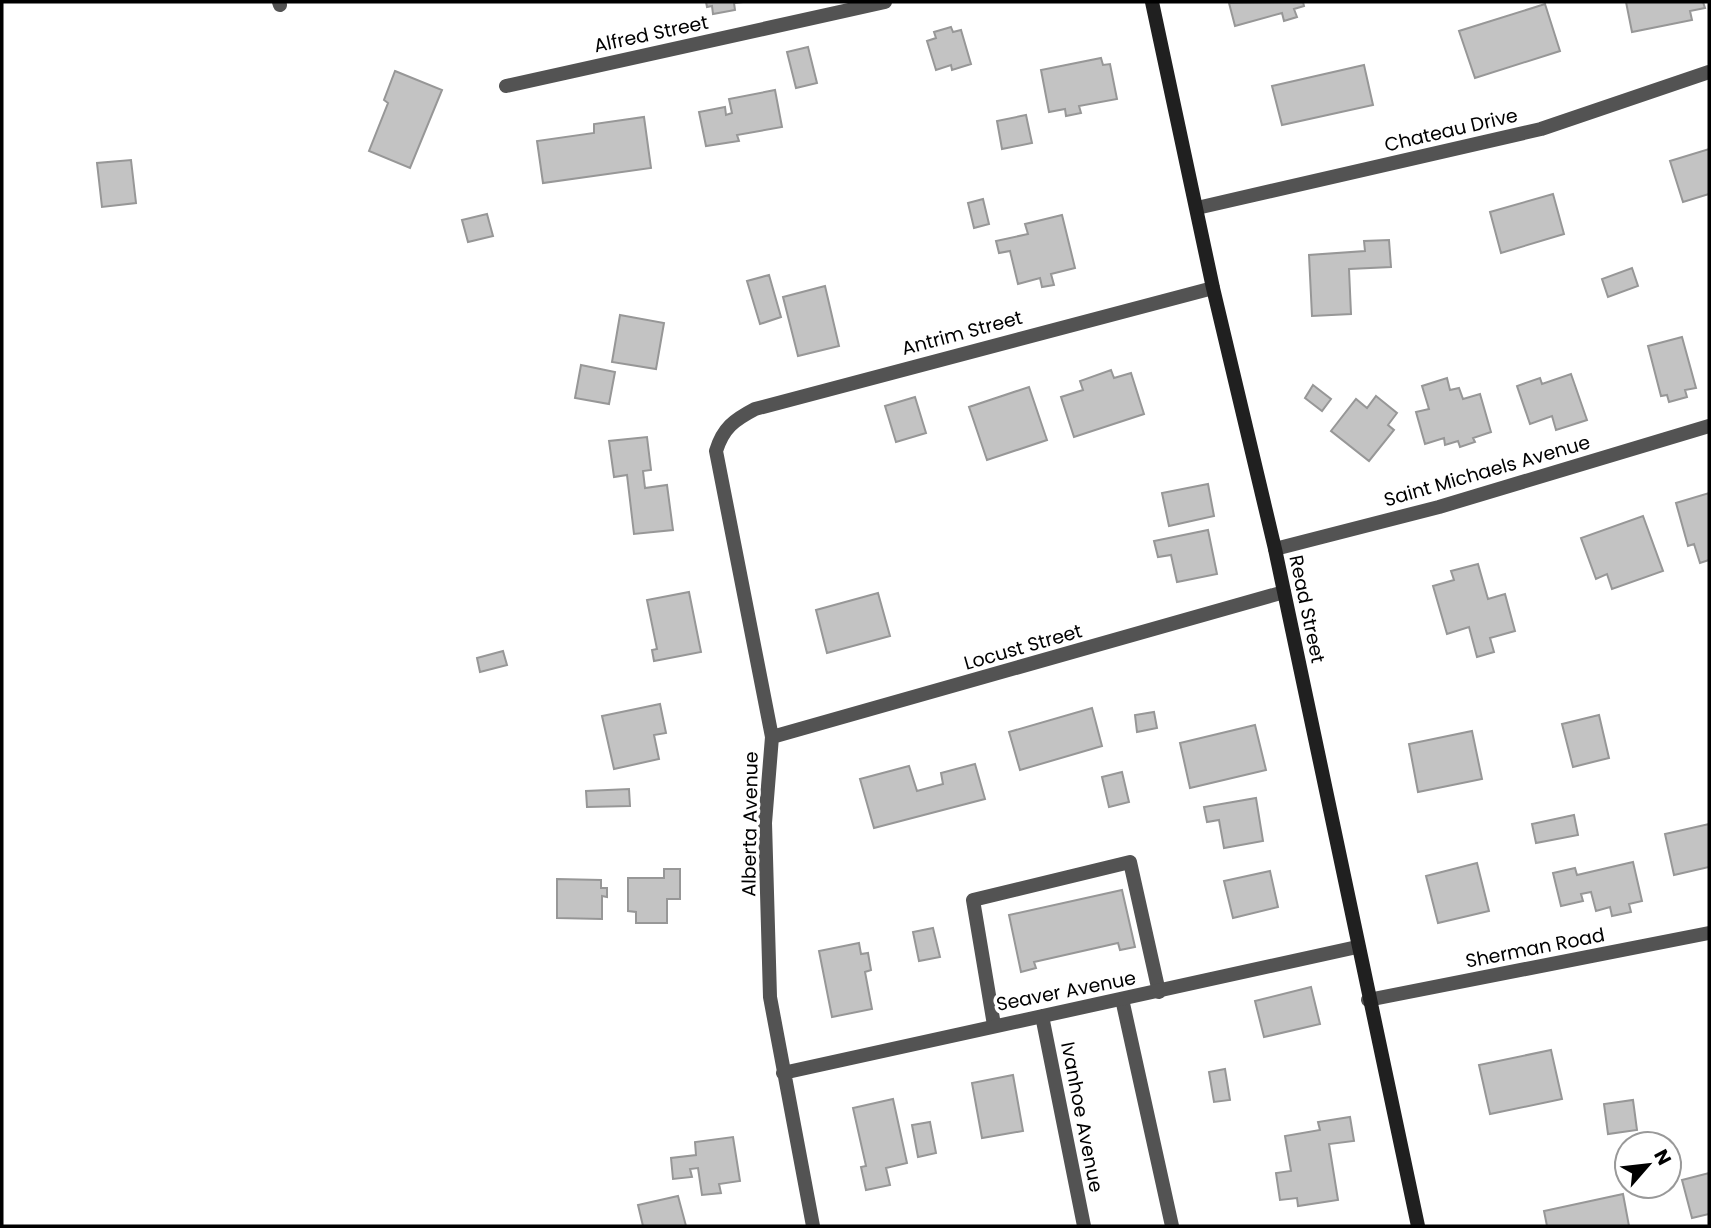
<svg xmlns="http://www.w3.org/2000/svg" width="1711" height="1228" font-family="Poppins,sans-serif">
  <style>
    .building { fill: #c3c3c3; stroke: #979797; stroke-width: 2 }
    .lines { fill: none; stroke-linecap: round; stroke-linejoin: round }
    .lane { stroke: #535353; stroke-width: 14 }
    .street { stroke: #535353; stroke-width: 14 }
    .secondary { stroke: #202020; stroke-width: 14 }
    .labels { text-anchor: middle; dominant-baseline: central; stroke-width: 7; stroke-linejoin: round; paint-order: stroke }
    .street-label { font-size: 19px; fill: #000; stroke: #fff }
  </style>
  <rect width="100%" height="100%" fill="#fff"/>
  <path class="building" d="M706 2H743L734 3 735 10 713 14 712 6 707 7Z
    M1303 2 1304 6 1294 9 1297 17 1284 21 1282 13 1235 26 1229 3Z
    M1626 2H1703L1705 8 1690 11 1692 20 1632 32Z
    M1545 4 1560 51 1475 78 1459 31Z
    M951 27 953 32 961 30 971 64 952 70 951 65 936 70 927 41 936 38 934 32Z
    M808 47 817 83 796 88 787 52Z
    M1101 58 1103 65 1110 64 1117 99 1079 106 1081 113 1066 116 1065 109 1049 112 1041 70Z
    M1364 65 1373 105 1282 125 1272 86Z
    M395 71 442 90 410 168 369 151 388 103 384 100Z
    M775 90 782 127 737 135 739 141 706 146 699 112 725 107 726 115 732 113 729 99Z
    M1026 115 1032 143 1002 149 997 121Z
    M644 117 651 168 543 183 537 141 594 133V124Z
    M1709 149V194L1683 202 1670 161Z
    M131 160 136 203 102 207 97 163Z
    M1553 194 1564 234 1501 253 1490 212Z
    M983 199 989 224 974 228 968 203Z
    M487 214 493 236 468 242 462 220Z
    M1062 215 1075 268 1051 274 1054 285 1042 287 1040 278 1018 284 1010 251 999 253 996 241 1028 234 1025 224Z
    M1389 240 1391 267 1349 269 1351 314 1312 316 1309 255 1365 251 1364 241Z
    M1632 268 1638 286 1608 297 1602 279Z
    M769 275 781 317 760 324 747 281Z
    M825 286 839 346 798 356 783 297Z
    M620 315 664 323 656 369 612 362Z
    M1682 337 1696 388 1685 390 1687 397 1669 402 1667 395 1661 396 1648 346Z
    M581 365 615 372 609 404 575 398Z
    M1111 370 1114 378 1131 373 1144 414 1074 437 1061 397 1083 390 1080 381Z
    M1571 374 1587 420 1556 430 1552 416 1530 424 1517 386 1540 378 1542 384Z
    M1447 378 1450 390 1459 388 1463 399 1480 394 1491 432 1473 438 1475 442 1460 447 1458 441 1445 445 1444 438 1425 444 1416 412 1429 409 1422 386Z
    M1313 385 1331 399 1322 411 1305 398Z
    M1029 387 1047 440 987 460 969 407Z
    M1376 396 1397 413 1388 425 1394 430 1369 461 1331 431 1356 399 1367 408Z
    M915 397 926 433 896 442 885 406Z
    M647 437 651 470 643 471 645 488 667 485 673 530 634 534 627 475 614 477 609 441Z
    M1208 484 1214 516 1169 526 1162 493Z
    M1709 493V560L1700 563 1694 544 1688 546 1676 503Z
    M1643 516 1663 571 1612 589 1607 574 1596 579 1581 538Z
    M1208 530 1217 574 1177 582 1171 555 1158 557 1154 541Z
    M1478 564 1488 599 1505 594 1515 631 1490 638 1494 652 1477 657 1469 627 1447 634 1433 586 1454 580 1451 571Z
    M689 592 701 652 654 661 652 650 657 649 647 600Z
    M878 593 890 636 827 653 816 610Z
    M503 651 507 665 480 672 477 658Z
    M660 704 666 733 654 735 659 759 614 769 602 716Z
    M1092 708 1102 746 1020 770 1009 732Z
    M1154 712 1157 728 1137 732 1135 715Z
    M1599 715 1609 758 1573 767 1562 724Z
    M1255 725 1266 770 1190 788 1180 743Z
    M1472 731 1482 779 1418 792 1409 744Z
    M975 764 985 799 874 828 860 779 909 766 917 791 943 784 941 773Z
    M1122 772 1129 802 1109 807 1102 777Z
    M629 789 630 806 587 807 586 791Z
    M1256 798 1263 841 1224 848 1219 820 1207 822 1204 807Z
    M1574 815 1578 835 1536 843 1532 824Z
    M1709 824V867L1674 875 1665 834Z
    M1633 862 1642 901 1629 904 1631 912 1612 916 1610 907 1596 911 1591 892 1581 894 1583 901 1561 906 1553 873 1575 868 1577 875Z
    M1477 863 1489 911 1438 923 1426 876Z
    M664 869H680V899H667V923H636V912L628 911V878H664Z
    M1270 871 1278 907 1233 918 1224 881Z
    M557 879 601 880V888H607V897L602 896V919L557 918Z
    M1122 890 1135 947 1120 950 1118 943 1034 962 1036 968 1021 972 1009 915Z
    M933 928 940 957 919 961 913 932Z
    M859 943 861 954 868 953 871 970 865 972 872 1009 832 1017 819 951Z
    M1311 987 1320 1024 1264 1037 1255 1001Z
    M1551 1050 1562 1099 1490 1114 1479 1065Z
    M1225 1069 1230 1100 1214 1102 1209 1072Z
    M1013 1075 1023 1131 982 1138 972 1083Z
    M893 1099 907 1163 886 1168 890 1185 866 1190 861 1167 866 1166 853 1108Z
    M1633 1100 1637 1130 1608 1134 1604 1104Z
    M1350 1117 1354 1141 1329 1144 1338 1200 1298 1206 1297 1198 1280 1200 1276 1173 1291 1171 1285 1136 1320 1130 1318 1122Z
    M930 1122 936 1153 918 1157 912 1125Z
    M733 1137 740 1181 719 1184 721 1193 702 1195 698 1168 690 1169 692 1177 673 1179 671 1158 696 1155 695 1142Z
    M1709 1173V1214L1692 1218 1682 1180Z
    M1623 1194 1629 1226H1547L1544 1211Z
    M678 1196 686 1226H643L638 1205Z"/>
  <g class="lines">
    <path class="lane" d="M1122 999 1172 1226
      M994 1025 973 900 1130 862 1159 992"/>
    <path class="street" d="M279 2 280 5
      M506 86 885 2
      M1197 208 1541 129 1709 72
      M1275 549 1439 507 1709 426
      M772 737 1284 592
      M1368 1000 1709 933
      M1042 1016 1084 1226
      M783 1073 1357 947
      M813 1226 770 997 765 823 772 737 716 451C723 428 734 420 755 409L1213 288"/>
    <path class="secondary" d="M1152 2 1213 288 1275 549 1418 1226"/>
  </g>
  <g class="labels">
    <g class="street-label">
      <text transform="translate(651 34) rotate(-12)">Alfred Street</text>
      <text transform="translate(1451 130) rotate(-13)">Chateau Drive</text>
      <text transform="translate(962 333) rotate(-15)">Antrim Street</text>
      <text transform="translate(1487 471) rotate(-16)">Saint Michaels Avenue</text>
      <text transform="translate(1307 609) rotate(78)">Read Street</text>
      <text transform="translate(1023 647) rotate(-16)">Locust Street</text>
      <text transform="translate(750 824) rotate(-89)">Alberta Avenue</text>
      <text transform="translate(1535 948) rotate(-11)">Sherman Road</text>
      <text transform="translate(1066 991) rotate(-11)">Seaver Avenue</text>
      <text transform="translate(1082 1117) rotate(79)">Ivanhoe Avenue</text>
    </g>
  </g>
  <rect width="1711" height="1228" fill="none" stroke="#000000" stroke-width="7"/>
  <g transform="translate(1648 1165) rotate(62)"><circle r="33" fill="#ffffff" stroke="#999999" stroke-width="2"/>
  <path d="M0-5L12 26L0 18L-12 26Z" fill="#000000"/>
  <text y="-10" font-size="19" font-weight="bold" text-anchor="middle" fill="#000000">N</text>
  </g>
</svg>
